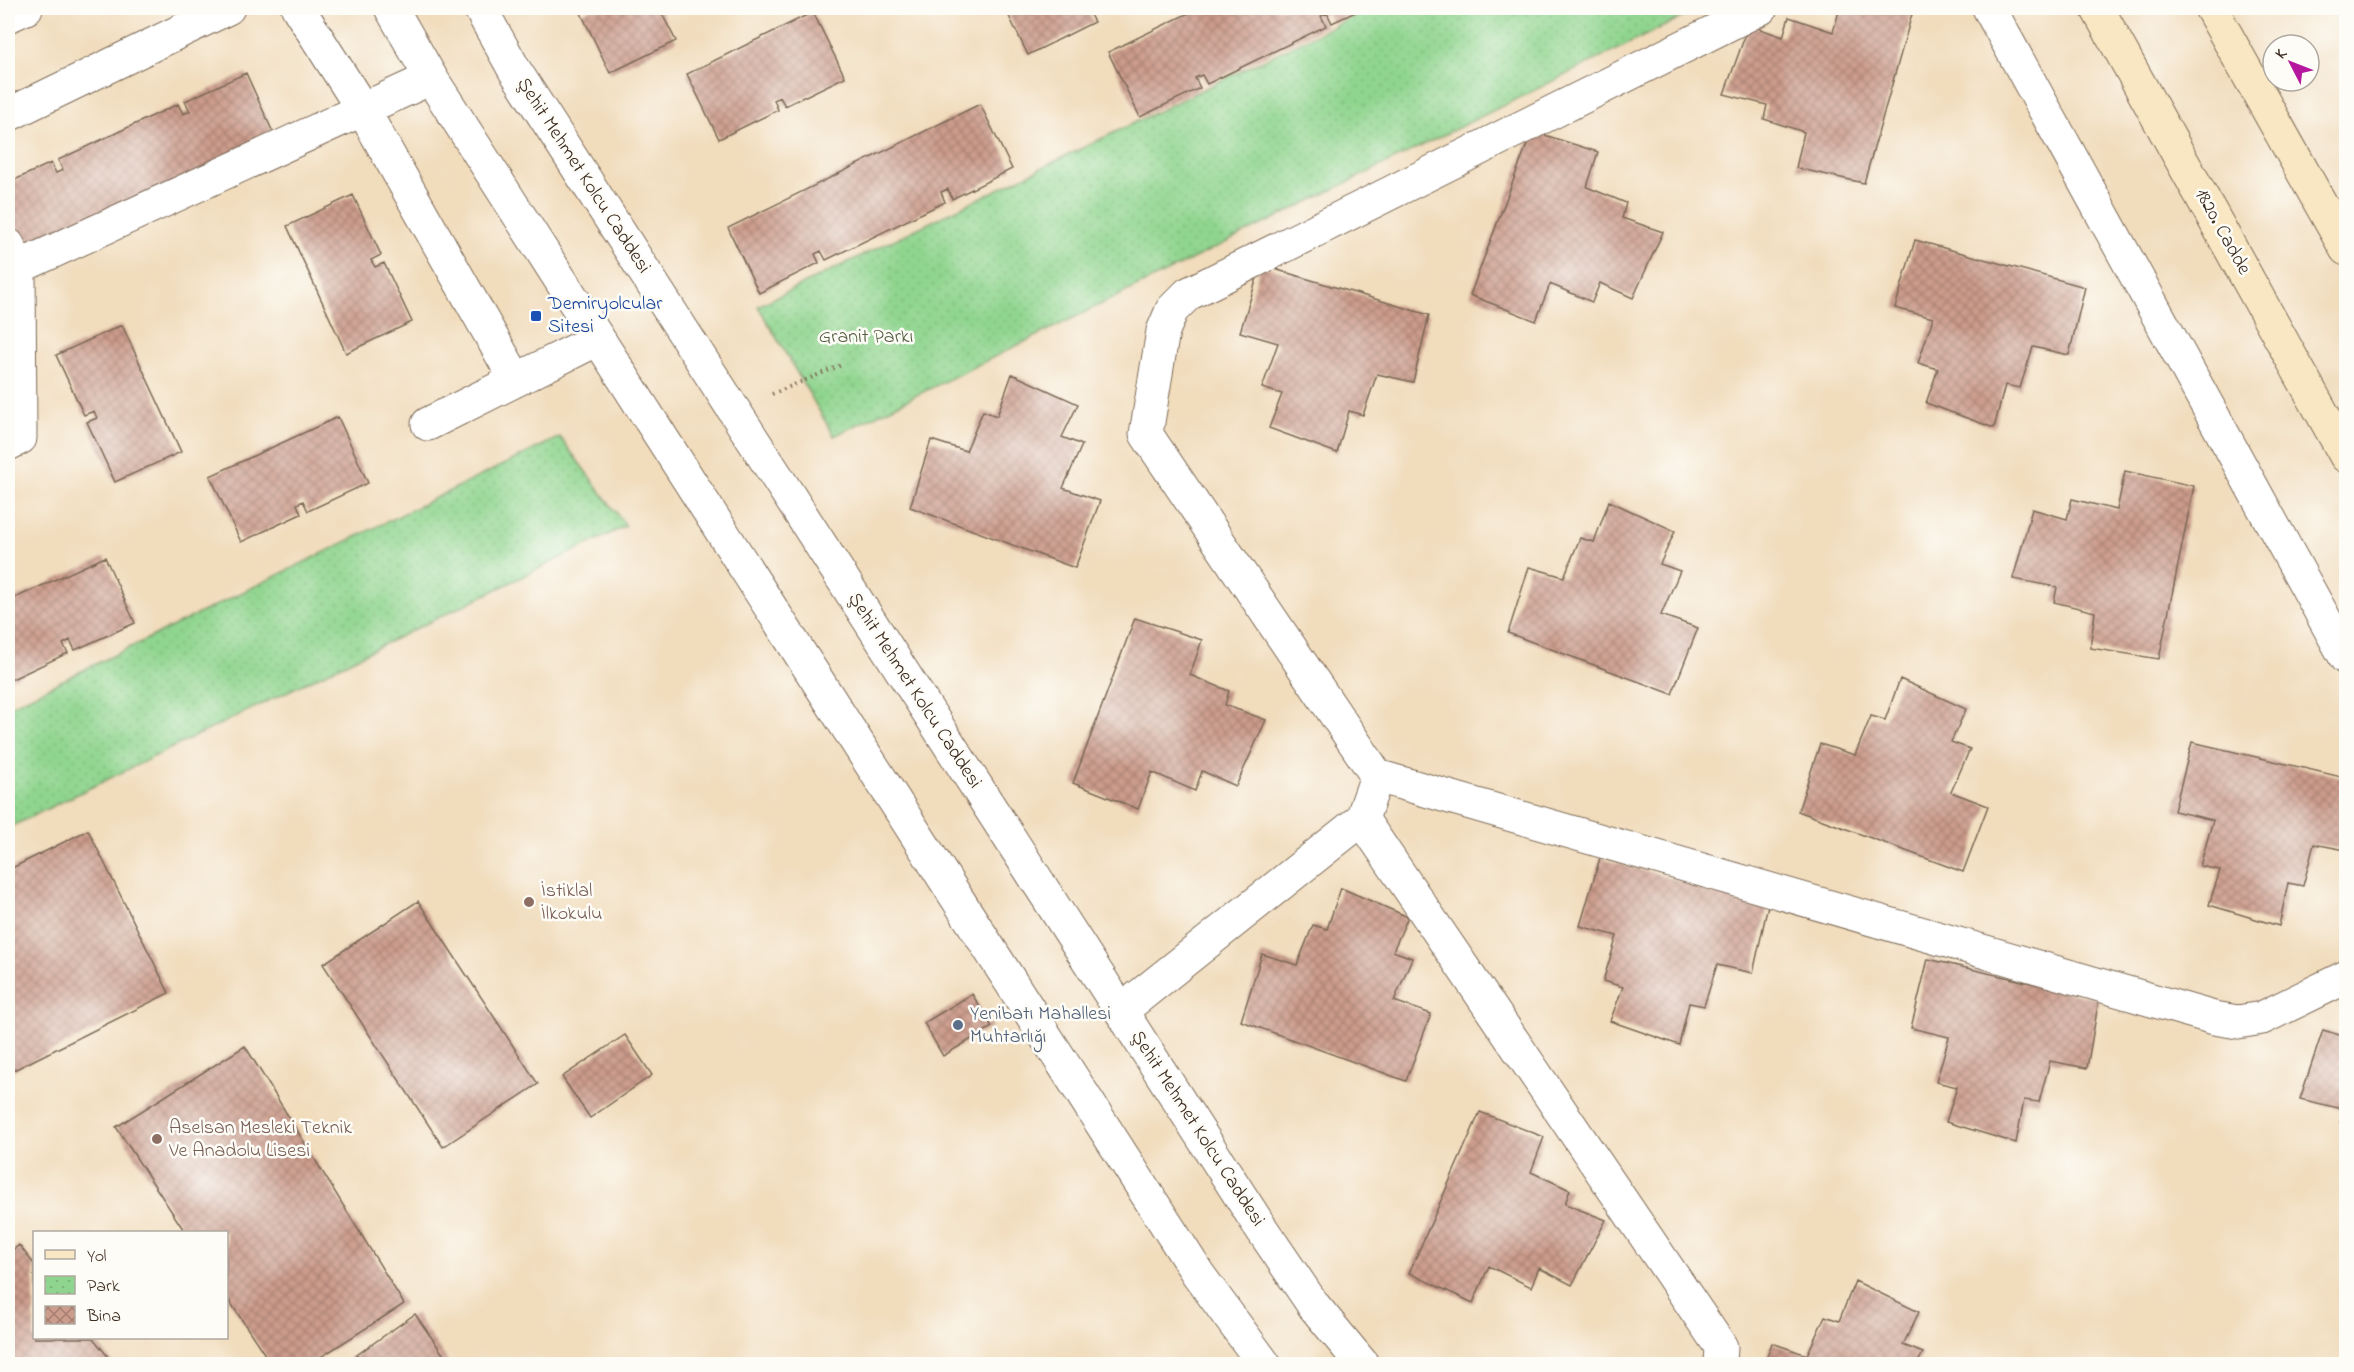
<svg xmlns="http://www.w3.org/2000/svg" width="2354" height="1372" font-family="'Indie Flower',sans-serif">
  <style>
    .park { fill: url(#park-dots); stroke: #668056; stroke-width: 1.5 }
    .building { fill: url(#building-cross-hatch) }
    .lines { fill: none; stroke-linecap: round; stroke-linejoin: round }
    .minor-casing { stroke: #7b6855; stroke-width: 35 }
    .tertiary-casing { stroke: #7b6855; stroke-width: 35 }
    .secondary-casing { stroke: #7b6855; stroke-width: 35 }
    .path { stroke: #7b6855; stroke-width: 4; stroke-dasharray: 1.5 4.5; stroke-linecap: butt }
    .minor { stroke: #fff; stroke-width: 33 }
    .tertiary { stroke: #fff; stroke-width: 33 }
    .secondary { stroke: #f9e7c3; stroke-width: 33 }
    .transit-dot { fill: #1a4fb4; stroke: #fdfcf7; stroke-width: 2 }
    .education-dot { fill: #8d6e63; stroke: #fdfcf7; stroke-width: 2 }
    .service-dot { fill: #5c6f8a; stroke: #fdfcf7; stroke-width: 2 }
    .labels { text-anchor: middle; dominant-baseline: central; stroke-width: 5; stroke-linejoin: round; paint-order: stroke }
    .street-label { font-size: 20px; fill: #3b2a1e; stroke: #fdfcf7 }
    .transit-label { font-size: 20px; fill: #164399; stroke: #fdfcf7; text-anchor: start }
    .park-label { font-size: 20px; fill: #545d40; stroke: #fdfcf7 }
    .education-label { font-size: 20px; fill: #785e54; stroke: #fdfcf7; text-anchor: start }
    .service-label { font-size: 20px; fill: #4e5e75; stroke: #fdfcf7; text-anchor: start }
  </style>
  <defs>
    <pattern id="park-dots" width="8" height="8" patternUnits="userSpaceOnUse" patternTransform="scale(1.5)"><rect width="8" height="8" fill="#90d58f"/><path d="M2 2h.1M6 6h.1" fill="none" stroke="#7db77b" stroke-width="1.8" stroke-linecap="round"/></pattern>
    <pattern id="building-cross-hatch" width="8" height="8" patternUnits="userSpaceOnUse" patternTransform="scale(1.5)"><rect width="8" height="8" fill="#cc9c8c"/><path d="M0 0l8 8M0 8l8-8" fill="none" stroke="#a77f72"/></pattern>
  </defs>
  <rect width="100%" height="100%" fill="#fdfcf7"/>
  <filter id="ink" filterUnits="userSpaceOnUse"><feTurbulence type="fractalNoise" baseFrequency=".0167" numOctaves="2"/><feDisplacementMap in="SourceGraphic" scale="12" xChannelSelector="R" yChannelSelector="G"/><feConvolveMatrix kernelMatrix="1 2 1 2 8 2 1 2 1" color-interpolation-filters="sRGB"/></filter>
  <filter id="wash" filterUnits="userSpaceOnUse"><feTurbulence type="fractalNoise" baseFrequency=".008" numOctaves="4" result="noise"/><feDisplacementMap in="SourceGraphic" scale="24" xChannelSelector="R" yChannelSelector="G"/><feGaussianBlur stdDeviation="1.35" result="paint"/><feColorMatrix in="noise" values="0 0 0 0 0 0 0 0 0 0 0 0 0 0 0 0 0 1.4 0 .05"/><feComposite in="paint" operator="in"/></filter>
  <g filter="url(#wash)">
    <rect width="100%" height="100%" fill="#f1dcbc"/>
    <path class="park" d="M1370 8H1701L834 436 758 306Z
      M560 437 626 526 8 828V707Z"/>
    <g id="blocks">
      <path class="building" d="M1005 8H1086L1094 22 1028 55Z
        M1199 8H1364L1332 23 1327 13 1321 16 1326 26 1207 84 1202 75 1195 78 1200 88 1140 117 1108 52Z
        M1840 8H1889L1912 14 1864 183 1796 168 1804 132 1764 119 1767 105 1724 94 1749 25 1783 37 1789 17 1833 32Z
        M591 9 659 8 676 41 610 73 581 13Z
        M813 12 845 77 785 106 780 97 774 100 778 110 719 139 687 74Z
        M246 73 276 139 21 257 8 228V183L51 163 56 173 63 170 58 160 178 104 183 114 190 111 185 101Z
        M980 104 1012 169 952 199 948 189 941 192 945 202 826 260 821 251 815 254 819 263 759 293 728 228Z
        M1532 131 1598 152 1587 187 1626 203 1622 218 1663 232 1633 298 1600 283 1592 302 1550 284 1536 321 1470 295Z
        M353 195 381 255 371 260 375 267 384 263 412 322 346 353 287 226Z
        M1915 240 2085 287 2069 355 2033 347 2020 388 2005 385 1994 428 1926 403 1938 369 1918 363 1933 318 1895 308Z
        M1261 265 1429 315 1413 382 1377 374 1363 415 1349 411 1337 453 1269 428 1282 394 1262 388 1278 343 1240 332Z
        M122 325 181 452 115 482 87 422 97 418 94 411 84 415 56 355Z
        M1012 374 1078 404 1062 437 1082 445 1063 488 1100 501 1075 568 910 507 931 440 966 451 983 411 997 416Z
        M338 417 368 483 308 511 303 501 297 504 301 514 241 542 210 476Z
        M2125 471 2194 486 2159 659 2090 648 2095 612 2054 602 2057 587 2013 579 2032 509 2067 519 2072 499 2117 510Z
        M1609 501 1675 531 1660 564 1680 571 1661 615 1698 628 1672 694 1508 633 1529 567 1564 577 1580 538 1594 542Z
        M105 557 135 623 75 650 70 640 63 644 68 653 8 681V601Z
        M1135 618 1202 640 1190 675 1229 691 1225 705 1266 720 1236 786 1202 771 1195 791 1152 772 1138 809 1073 783Z
        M1900 679 1966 709 1951 742 1970 749 1951 792 1988 806 1963 872 1798 811 1820 744 1855 755 1871 716 1885 720Z
        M2192 742 2346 778V850L2314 844 2303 886 2288 883 2279 926 2209 905 2220 870 2200 866 2213 820 2174 811Z
        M88 830 169 993 8 1073V870Z
        M1600 858 1768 905 1753 973 1717 965 1704 1006 1689 1003 1679 1045 1610 1021 1623 987 1603 981 1617 936 1580 926Z
        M1341 888 1408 917 1393 951 1412 958 1394 1001 1431 1014 1406 1081 1241 1021 1262 954 1297 965 1313 925 1327 929Z
        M418 901 538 1084 443 1147 323 964Z
        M1928 959 2099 999 2087 1068 2050 1061 2039 1102 2024 1100 2016 1143 1946 1122 1957 1087 1936 1082 1949 1037 1911 1028Z
        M972 994 992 1027 943 1056 924 1023Z
        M2323 1030 2346 1037V1125L2340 1123 2343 1109 2300 1099Z
        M625 1035 652 1075 590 1118 562 1077Z
        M245 1046 404 1304 310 1364H271L226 1296V1232H185L116 1127Z
        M1480 1112 1544 1137 1531 1172 1570 1190 1565 1204 1606 1220 1572 1285 1539 1268 1531 1287 1489 1266 1473 1303 1409 1273Z
        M19 1245 34 1264V1338H93L114 1364H8V1254Z
        M1855 1281 1919 1312 1903 1345 1923 1353 1917 1364H1764L1772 1343 1807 1355 1825 1316 1839 1321Z
        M415 1314 450 1364H344Z"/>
    </g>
  </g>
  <g filter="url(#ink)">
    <use href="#blocks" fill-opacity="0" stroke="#7b6855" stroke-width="1.5"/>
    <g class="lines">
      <defs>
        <path id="minor" d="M298 8 363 110 516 380
          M1989 8 2346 658
          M8 115 228 8
          M8 245 19 267 20 438 8 444
          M8 272 431 78
          M428 424 598 339
          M1377 776 2214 1018 2238 1022 2262 1018 2346 977
          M1362 819 1721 1347 1720 1364
          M1121 1011 1362 819 1377 776 1146 434 1163 331 1172 310 1188 294 1761 8"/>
        <path id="tertiary" d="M391 8 431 78 1198 1274 1264 1364
          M480 8 514 69 1259 1225 1314 1306 1362 1364
          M8 16 26 8"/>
        <path id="secondary" d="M2097 8 2346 456
          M2211 8 2346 249"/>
      </defs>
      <use href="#minor" class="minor-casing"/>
      <use href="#tertiary" class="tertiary-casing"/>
      <use href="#secondary" class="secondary-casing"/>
      <path class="path" d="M772 394 844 364"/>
      <use href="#minor" class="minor"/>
      <use href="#tertiary" class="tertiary"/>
      <use href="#secondary" class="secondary"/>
    </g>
  </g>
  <rect class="transit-dot" x="530" y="310" width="12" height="12" rx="3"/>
  <g class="education-dot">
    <circle cx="529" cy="902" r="6"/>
    <circle cx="157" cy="1139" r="6"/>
  </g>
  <circle class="service-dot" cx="958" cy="1025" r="6"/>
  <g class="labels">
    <g class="street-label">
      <text transform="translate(583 176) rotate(57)">Şehit Mehmet Kolcu Caddesi</text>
      <text transform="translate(2222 232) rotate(61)">1820. Cadde</text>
      <text transform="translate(914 691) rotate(57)">Şehit Mehmet Kolcu Caddesi</text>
      <text transform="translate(1197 1129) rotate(57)">Şehit Mehmet Kolcu Caddesi</text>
    </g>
    <g class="transit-label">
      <text x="548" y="304">Demiryolcular<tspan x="548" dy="23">Sitesi</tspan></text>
    </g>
    <g class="park-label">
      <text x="866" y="337">Granit Parkı</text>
    </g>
    <g class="education-label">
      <text x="541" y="891">İstiklal<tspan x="541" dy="23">İlkokulu</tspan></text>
      <text x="169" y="1128">Aselsan Mesleki Teknik<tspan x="169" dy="23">Ve Anadolu Lisesi</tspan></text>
    </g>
    <g class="service-label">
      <text x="970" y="1014">Yenibatı Mahallesi<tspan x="970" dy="23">Muhtarlığı</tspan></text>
    </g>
  </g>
  <rect width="2354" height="1372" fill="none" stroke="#fdfcf7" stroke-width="30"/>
  <rect x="33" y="1231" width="195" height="108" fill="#fdfcf7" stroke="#afa8a0" stroke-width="1.5"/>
  <rect x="45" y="1250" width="30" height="9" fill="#f9e7c3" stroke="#afa8a0" stroke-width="1.5"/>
  <text x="87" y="1261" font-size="18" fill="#3b2a1e">Yol</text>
  <rect x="45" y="1276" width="30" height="18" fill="url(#park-dots)" stroke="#afa8a0" stroke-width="1.5"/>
  <text x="87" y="1291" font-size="18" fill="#3b2a1e">Park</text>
  <rect x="45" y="1306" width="30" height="18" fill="url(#building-cross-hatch)" stroke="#afa8a0" stroke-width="1.5"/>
  <text x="87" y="1321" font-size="18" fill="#3b2a1e">Bina</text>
  <g transform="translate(2291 63) rotate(312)"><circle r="28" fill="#fdfcf7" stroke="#afa8a0" stroke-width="1.5"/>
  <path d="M0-4.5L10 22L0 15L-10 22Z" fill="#b5179e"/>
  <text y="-9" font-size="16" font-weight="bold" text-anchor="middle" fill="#3b2a1e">K</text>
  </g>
</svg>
